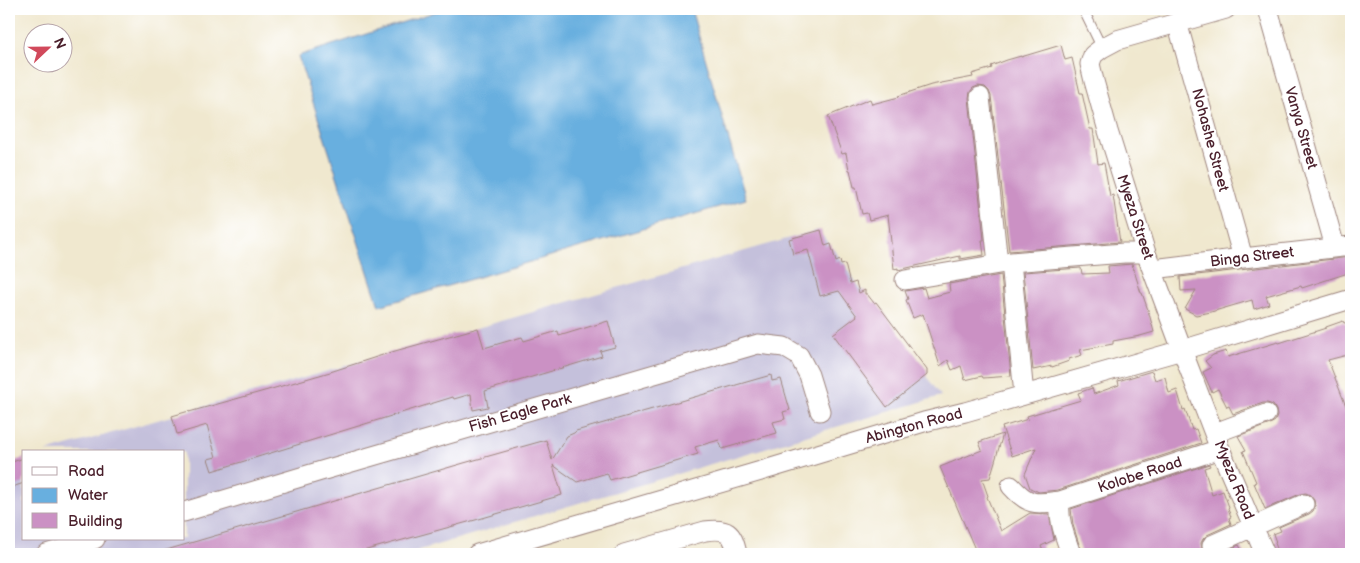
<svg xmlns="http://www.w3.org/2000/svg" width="1360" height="563" font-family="'Balsamiq Sans',sans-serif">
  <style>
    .industrial { fill: #c4c0db }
    .water { fill: #68afdf; stroke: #596785 }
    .building { fill: #cb91c4 }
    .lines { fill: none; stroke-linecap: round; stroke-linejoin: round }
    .service-casing { stroke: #9d847d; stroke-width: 11 }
    .minor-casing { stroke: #9d847d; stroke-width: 21 }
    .service { stroke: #fff; stroke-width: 9 }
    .minor { stroke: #fff; stroke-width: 19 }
    .labels { text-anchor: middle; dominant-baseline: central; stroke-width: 4; stroke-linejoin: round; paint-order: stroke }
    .street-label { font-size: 15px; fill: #4a1f2b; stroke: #fff }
  </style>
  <rect width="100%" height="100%" fill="#fff"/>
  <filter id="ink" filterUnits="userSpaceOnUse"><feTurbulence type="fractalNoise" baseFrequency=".02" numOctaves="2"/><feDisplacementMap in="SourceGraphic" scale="10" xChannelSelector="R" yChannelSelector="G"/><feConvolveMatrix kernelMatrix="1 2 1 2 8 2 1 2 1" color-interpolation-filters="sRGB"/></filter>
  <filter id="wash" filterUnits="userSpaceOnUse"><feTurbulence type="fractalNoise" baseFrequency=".0096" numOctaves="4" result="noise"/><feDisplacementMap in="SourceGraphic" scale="20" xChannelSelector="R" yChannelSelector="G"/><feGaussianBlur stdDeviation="1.12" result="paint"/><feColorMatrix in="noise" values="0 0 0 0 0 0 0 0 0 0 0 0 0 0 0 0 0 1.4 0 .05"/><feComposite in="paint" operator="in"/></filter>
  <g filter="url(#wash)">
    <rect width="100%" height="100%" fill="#f0e8cf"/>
    <path class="industrial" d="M818 230 845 264 856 282 941 396 406 554H9V463L24 458V539H184V452H46Z"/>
    <path class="water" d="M444 9H691L746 199 379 306 298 56Z"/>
    <g id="blocks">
      <path class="building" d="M1061 45 1065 60 1072 58 1080 93H1082L1090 129H1093L1098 164 1104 163 1110 196 1113 195 1120 242 1009 251 991 96 989 91 985 87 978 86 973 88 970 92 969 98 984 240H982L984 255 960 259V256L898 270V268L894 269 888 215 869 220 867 213 862 214 856 187H854L850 170H849L846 153 842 154 828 116 870 99 872 104 899 97 898 96 931 85 973 77 972 74 992 68 991 66 1007 60 1021 56V57Z
        M821 230 825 246 831 244 836 262 840 260 841 265 845 264 850 284 856 282 859 293 865 290V294H867L874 303 876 302 927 370V375L887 407 833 334 857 316 839 291 820 296 808 250 793 254 789 239Z
        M1350 257 1351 272 1302 288 1301 286 1266 296 1269 304 1254 309 1252 300 1211 312 1196 315 1185 309 1196 290 1181 291 1180 277Z
        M1132 264 1141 293H1142L1148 310 1154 332 1140 336 1113 341V344L1080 350 1082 355 1069 359V361L1052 367V366L1033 370 1023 272 1081 268 1082 274 1109 273 1108 266Z
        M1001 275 1011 376 983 378 982 376 965 380 961 366 952 370 948 360 940 366 923 314 913 318 906 300 908 299 905 291 924 288 927 298 950 292 949 284Z
        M608 321 615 347 600 351 602 356 485 391 488 407 473 410 471 394 454 399 453 397 212 471 208 459 216 457 207 425 177 434 172 416 189 411V412L268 390 330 372 395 351 478 328 484 348 522 337 524 341 558 331 559 336Z
        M1343 321 1344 323 1351 322V354L1328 360 1351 419V554H1279L1275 543 1276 542 1273 534 1281 531 1279 527 1309 514 1313 511 1315 506 1314 500 1310 495 1306 493 1300 494 1265 509 1254 483 1256 482 1243 451 1246 450 1238 436 1270 424 1275 421 1277 416 1276 410 1273 405 1267 403H1263L1233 414 1229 406 1227 407 1218 389 1212 392 1203 372 1211 368 1205 361 1213 355 1226 351 1228 357 1278 342 1279 343 1326 328V327Z
        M1152 371 1155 380 1165 377 1169 393 1177 390 1183 410 1185 409 1192 430 1196 429 1201 443 1058 490 1039 492 1030 488 1025 474 1036 448 1012 456 1002 427 1028 419 1027 416 1081 400 1078 393 1092 388 1094 394 1119 385 1118 381Z
        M771 375 772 381 781 379 790 410 783 412 785 419 773 422 777 433 722 449 719 440 695 447 698 454 610 480 607 473 577 482 553 465 562 495 479 519 352 554H164L163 551 464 463 546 440 552 460 567 436 574 433 576 431Z
        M1003 434 990 478 982 479 988 496 987 497 1001 531 1030 513 1049 514 1054 540 1041 546 1044 554H977L940 467 982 450 979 442Z
        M24 458V483L9 488V463Z
        M1209 464 1210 466 1204 468 1212 495 1223 491 1229 507 1228 508 1231 517 1229 518 1231 524 1207 535 1203 539 1201 543 1202 549 1206 554H1082L1073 525 1071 509Z
        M1239 545 1244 554H1219Z"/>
    </g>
  </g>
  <g filter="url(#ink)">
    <use href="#blocks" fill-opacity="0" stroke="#9d847d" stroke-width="1"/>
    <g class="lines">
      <defs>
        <path id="service" d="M1083 9 1102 48"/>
        <path id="minor" d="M1226 9 1117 40 1102 48 1093 55 1090 64 1094 81 1108 131 1146 253 1182 350 1220 449 1265 554
          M1268 9 1335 247
          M1177 22 1243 258
          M980 97 998 263
          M1011 262 1024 395
          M1153 269 1243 258 1351 246
          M905 280 1011 262 1124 253H1146
          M1215 433 1266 414
          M1011 486C1029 506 1035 504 1060 501
          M184 512 321 471 758 344 784 347 799 356 809 375 820 411
          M1212 545 1304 504
          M46 554 95 539
          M477 554 771 468 924 422 965 412 1182 350 1351 299
          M624 554 705 531C727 528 733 532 737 554
          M1071 554C1065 536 1058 521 1060 501L1220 449"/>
      </defs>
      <use href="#service" class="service-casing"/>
      <use href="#minor" class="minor-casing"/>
      <use href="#service" class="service"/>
      <use href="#minor" class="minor"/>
    </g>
  </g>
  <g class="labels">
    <g class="street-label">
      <text transform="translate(1301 128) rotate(74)">Vanya Street</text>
      <text transform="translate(1210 140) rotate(75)">Nohashe Street</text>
      <text transform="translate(1135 217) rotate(72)">Myeza Street</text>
      <text transform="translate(1252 257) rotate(-7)">Binga Street</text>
      <text transform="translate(520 413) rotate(-16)">Fish Eagle Park</text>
      <text transform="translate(914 426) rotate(-15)">Abington Road</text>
      <text transform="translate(1140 475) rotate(-18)">Kolobe Road</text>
      <text transform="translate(1234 480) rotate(68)">Myeza Road</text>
    </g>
  </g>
  <rect width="1360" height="563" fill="none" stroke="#fff" stroke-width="30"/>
  <rect x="22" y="450" width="162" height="90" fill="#ffffff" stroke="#b7a5aa"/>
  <rect x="32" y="467" width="25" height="8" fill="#ffffff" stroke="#b7a5aa"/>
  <text x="68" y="476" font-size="15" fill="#4a1f2b">Road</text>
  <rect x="32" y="488" width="25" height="15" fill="#68afdf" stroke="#b7a5aa"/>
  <text x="68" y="500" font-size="15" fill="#4a1f2b">Water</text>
  <rect x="32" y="513" width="25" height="15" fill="#cb91c4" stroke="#b7a5aa"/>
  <text x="68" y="526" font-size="15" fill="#4a1f2b">Building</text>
  <g transform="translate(48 48) rotate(68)"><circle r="24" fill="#ffffff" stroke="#b7a5aa"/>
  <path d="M0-4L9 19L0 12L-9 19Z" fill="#d1495b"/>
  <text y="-8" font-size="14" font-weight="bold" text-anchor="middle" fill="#4a1f2b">N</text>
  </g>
</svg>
